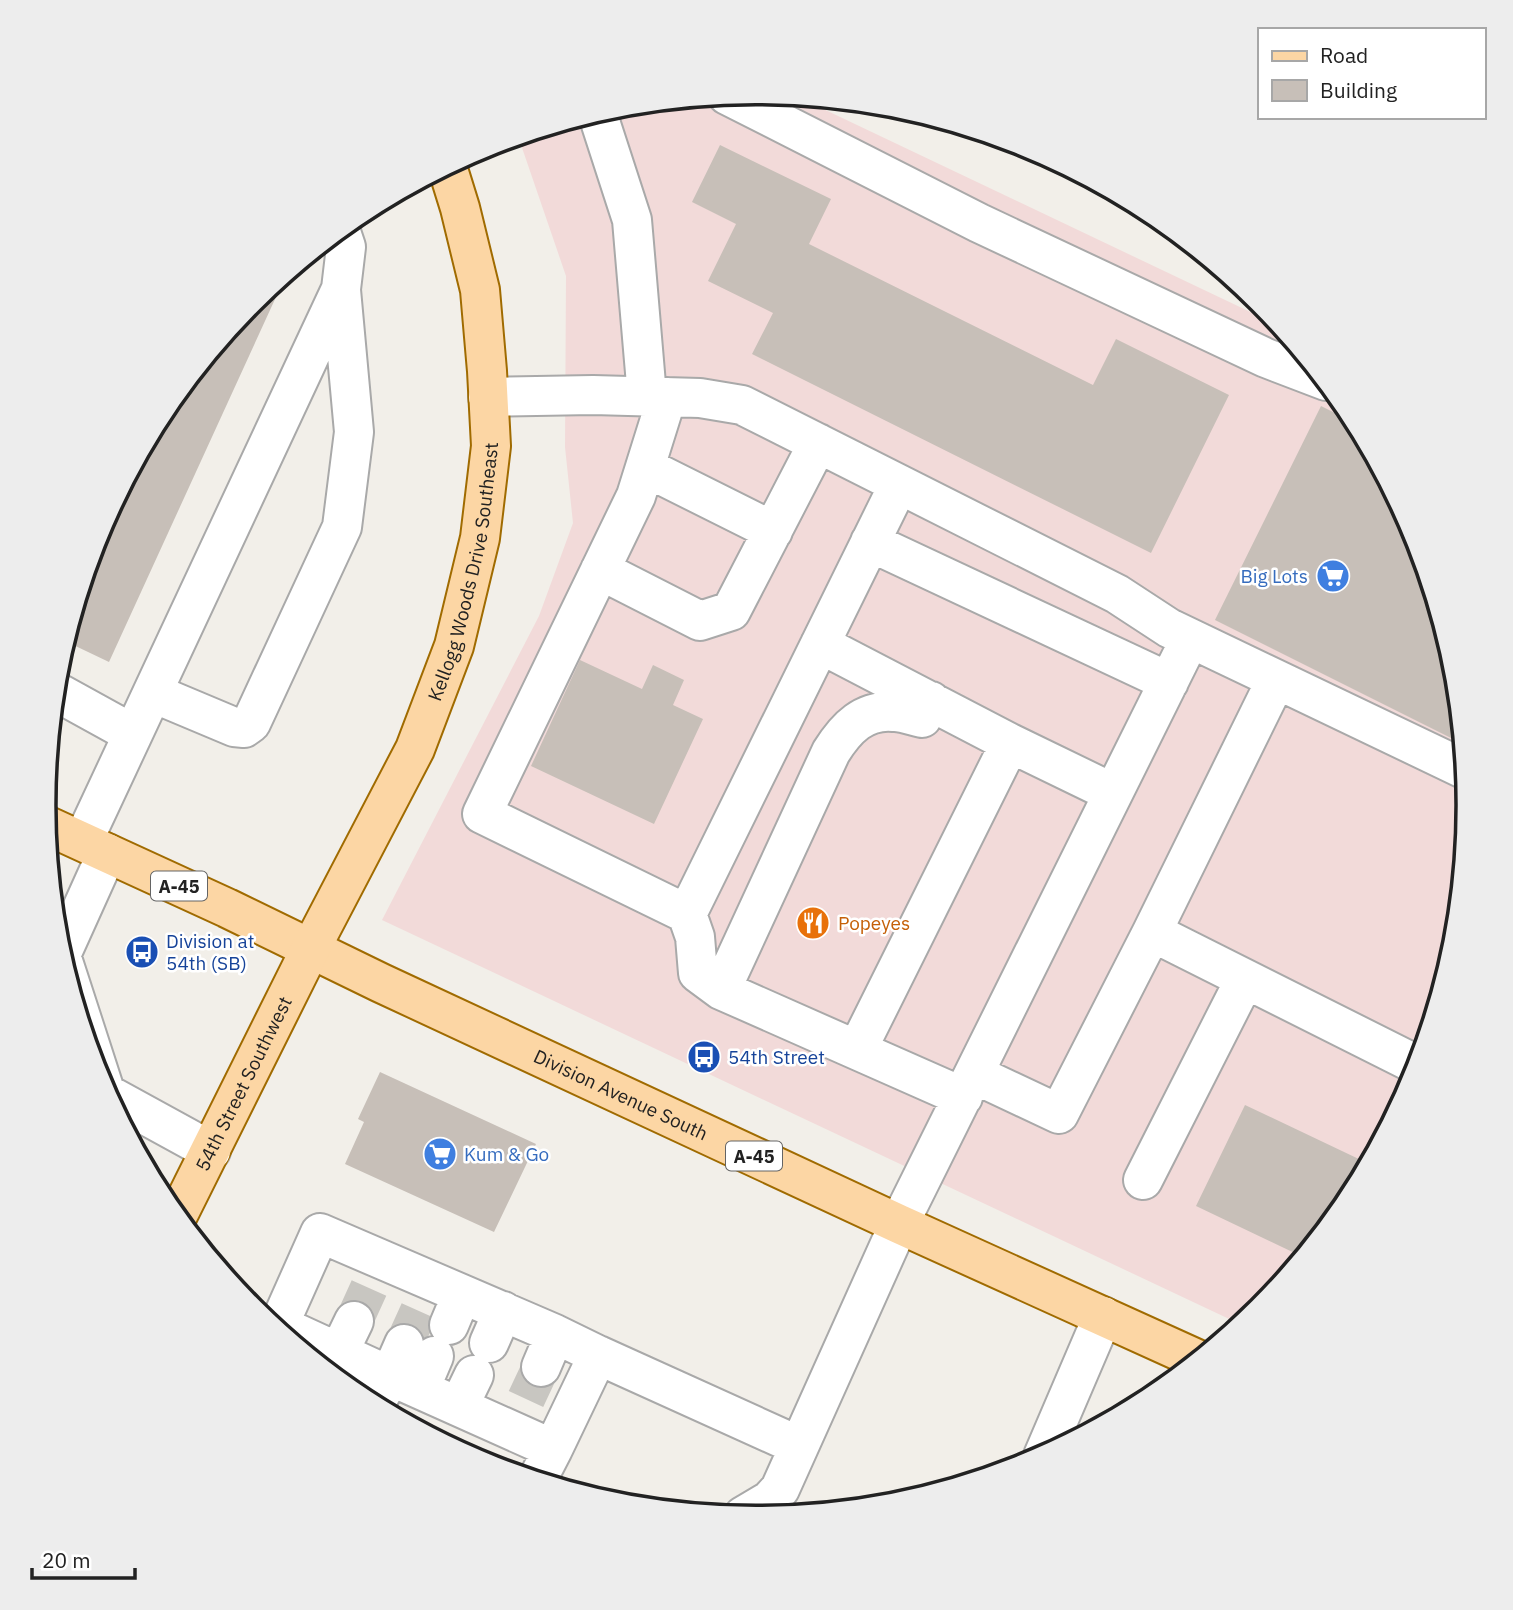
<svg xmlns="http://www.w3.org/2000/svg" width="1513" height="1610" font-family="'IBM Plex Sans',sans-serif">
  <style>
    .commercial { fill: #f2dad9 }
    .building { fill: #c7bfb8 }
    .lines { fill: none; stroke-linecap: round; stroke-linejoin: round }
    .minor-tunnel { stroke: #c8c6c1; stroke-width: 38; stroke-dasharray: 38 19; stroke-linecap: butt }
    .minor-casing { stroke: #a9a9a9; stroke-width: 42 }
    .major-casing { stroke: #a06b00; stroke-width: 42 }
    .minor { stroke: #fff; stroke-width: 38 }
    .major { stroke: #fcd6a4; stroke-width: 38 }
    .labels { text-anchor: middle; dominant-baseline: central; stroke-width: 5; stroke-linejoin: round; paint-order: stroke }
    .shield { fill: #fff; stroke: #646464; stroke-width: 2 }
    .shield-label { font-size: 18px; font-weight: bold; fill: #222 }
    .street-label { font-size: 19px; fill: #222; stroke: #fff }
    .shop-label { font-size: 19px; fill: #366cbe; stroke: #fff; text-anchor: end }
    .food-label { font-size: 19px; fill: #c56008; stroke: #fff; text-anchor: start }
    .transit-label { font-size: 19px; fill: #164399; stroke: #fff; text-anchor: start }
    .rim { fill: none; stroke: #222; stroke-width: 3.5 }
  </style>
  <rect width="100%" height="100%" fill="#f2efe9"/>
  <path class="commercial" d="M757 92 796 96 1282 327 1349 409 1415 533 1456 666 1469 805 1455 944 1415 1078 1349 1201 1260 1309 1242 1325 382 920 539 616 573 523 565 447 566 276 518 136 618 106Z"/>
  <path class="building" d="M720 145 831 199 809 244 1093 385 1116 339 1229 395 1151 553 752 354 773 313 708 281 736 224 692 202Z
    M287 273 109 662 65 641 98 532 164 409 253 301Z
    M1321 406 1357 424 1415 533 1456 666 1463 744 1215 620Z
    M580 660 642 689 653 665 684 680 673 705 703 719 654 824 531 766Z
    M380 1072 536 1144 494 1232 345 1164 364 1122 358 1119Z
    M1245 1105 1363 1161 1338 1214 1303 1257 1196 1206Z"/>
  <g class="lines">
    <path class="minor-tunnel" d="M354 1321 369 1288
      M404 1344 419 1311
      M526 1399 541 1367"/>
    <defs>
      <path id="minor" d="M727 95 979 223 1266 358 1326 381
        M597 112 632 220 647 396
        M488 397 593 395 700 398 742 405 1117 594 1169 628 1466 770
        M667 397 636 496 482 814 687 914 695 937 698 973 721 990 963 1097
        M645 467 773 531
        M870 542 1169 682
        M600 570 700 621 731 611 818 443
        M820 644 1010 743 1113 793
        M1276 680 1152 932 1419 1066
        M55 691 133 734
        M153 693 234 727 244 728 251 723 342 527 354 432 341 290
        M83 841 341 289 346 247 340 229
        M687 914 899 484
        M721 990 831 752C846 728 864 709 894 712 903 712 913 716 922 718L931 701
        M857 1050 1010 743
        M974 1074 1059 1114 1152 932
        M105 1091 61 955 107 853
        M107 1094 211 1151
        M1143 1180 1245 979
        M449 1325 462 1294
        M489 1343 503 1311
        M404 1344 390 1376 553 1449 537 1480
        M339 1352 354 1321
        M541 1367 555 1334
        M420 1389 434 1356
        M375 1405 390 1376 279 1325 320 1233 555 1334 598 1355 799 1446
        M459 1406 474 1375
        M553 1449 598 1355
        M1043 1456 1103 1316
        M743 1516 770 1500 780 1489 899 1224 1190 639"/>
      <g id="major">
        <path id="s1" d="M46 825 227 908 381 983 899 1224 1199 1360"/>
        <path id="s2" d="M177 1217 310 950 415 749 454 646 480 538 491 446 487 371 480 290 460 208 447 166"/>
      </g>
    </defs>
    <use href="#minor" class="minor-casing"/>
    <use href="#major" class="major-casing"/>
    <use href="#minor" class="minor"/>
    <use href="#major" class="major"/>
  </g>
  <defs>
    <symbol id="supermarket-disc" viewBox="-11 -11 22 22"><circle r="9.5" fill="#3f7fe0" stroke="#fff"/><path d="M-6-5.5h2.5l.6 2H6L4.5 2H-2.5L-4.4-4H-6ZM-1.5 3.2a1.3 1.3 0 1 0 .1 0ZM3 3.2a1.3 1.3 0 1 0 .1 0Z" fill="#fff"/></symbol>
    <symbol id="restaurant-disc" viewBox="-11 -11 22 22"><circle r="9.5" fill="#e8710a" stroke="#fff"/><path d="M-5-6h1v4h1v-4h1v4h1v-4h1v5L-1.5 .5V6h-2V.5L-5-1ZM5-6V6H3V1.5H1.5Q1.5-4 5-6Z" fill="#fff"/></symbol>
    <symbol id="bus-disc" viewBox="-11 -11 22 22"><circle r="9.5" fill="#1a4fb4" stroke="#fff"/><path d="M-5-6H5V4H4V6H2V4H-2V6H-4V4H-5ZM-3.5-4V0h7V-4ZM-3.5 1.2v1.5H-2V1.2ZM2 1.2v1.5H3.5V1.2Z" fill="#fff"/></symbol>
  </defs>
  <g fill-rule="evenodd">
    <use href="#supermarket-disc" x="1314" y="557" width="38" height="38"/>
    <use href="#restaurant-disc" x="794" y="904" width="38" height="38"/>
    <use href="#bus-disc" x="123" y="933" width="38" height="38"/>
    <use href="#bus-disc" x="685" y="1038" width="38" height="38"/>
    <use href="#supermarket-disc" x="421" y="1135" width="38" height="38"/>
  </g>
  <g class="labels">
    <g class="shield">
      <rect x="151" y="871.5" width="56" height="29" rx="5"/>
      <rect x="726" y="1141.5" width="56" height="29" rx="5"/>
    </g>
    <g class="shield-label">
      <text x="179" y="886">A-45</text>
      <text x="754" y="1156">A-45</text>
    </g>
    <g class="street-label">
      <text stroke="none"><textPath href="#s2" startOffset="710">Kellogg Woods Drive Southeast</textPath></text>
      <text stroke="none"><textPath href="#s2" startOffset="149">54th Street Southwest</textPath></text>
      <text stroke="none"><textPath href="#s1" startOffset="635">Division Avenue South</textPath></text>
    </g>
    <g class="shop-label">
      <text x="1308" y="576">Big Lots</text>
      <text x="464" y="1154" text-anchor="start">Kum &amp; Go</text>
    </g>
    <g class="food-label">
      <text x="838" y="923">Popeyes</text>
    </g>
    <g class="transit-label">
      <text x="166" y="941">Division at<tspan x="166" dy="22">54th (SB)</tspan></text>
      <text x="728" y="1057">54th Street</text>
    </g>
  </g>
  <path d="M0 0H1513V1610H0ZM56 805a700 700 0 1 1 1400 0a700 700 0 1 1-1400 0Z" fill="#ededed" fill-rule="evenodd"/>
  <path class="rim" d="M56 805a700 700 0 1 1 1400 0a700 700 0 1 1-1400 0Z"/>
  <rect x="1258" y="28" width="228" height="91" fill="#ffffff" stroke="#a7a7a7" stroke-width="2"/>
  <rect x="1272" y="51" width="35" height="10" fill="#fcd6a4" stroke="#a7a7a7" stroke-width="2"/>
  <text x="1320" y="63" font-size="21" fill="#222222">Road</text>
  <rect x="1272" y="80" width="35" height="21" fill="#c7bfb8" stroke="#a7a7a7" stroke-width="2"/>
  <text x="1320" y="98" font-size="21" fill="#222222">Building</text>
  <path d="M32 1568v10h103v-10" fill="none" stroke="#222222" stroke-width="3.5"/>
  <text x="42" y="1568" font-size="21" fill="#222222" stroke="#ffffff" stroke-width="5" paint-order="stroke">20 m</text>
</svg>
